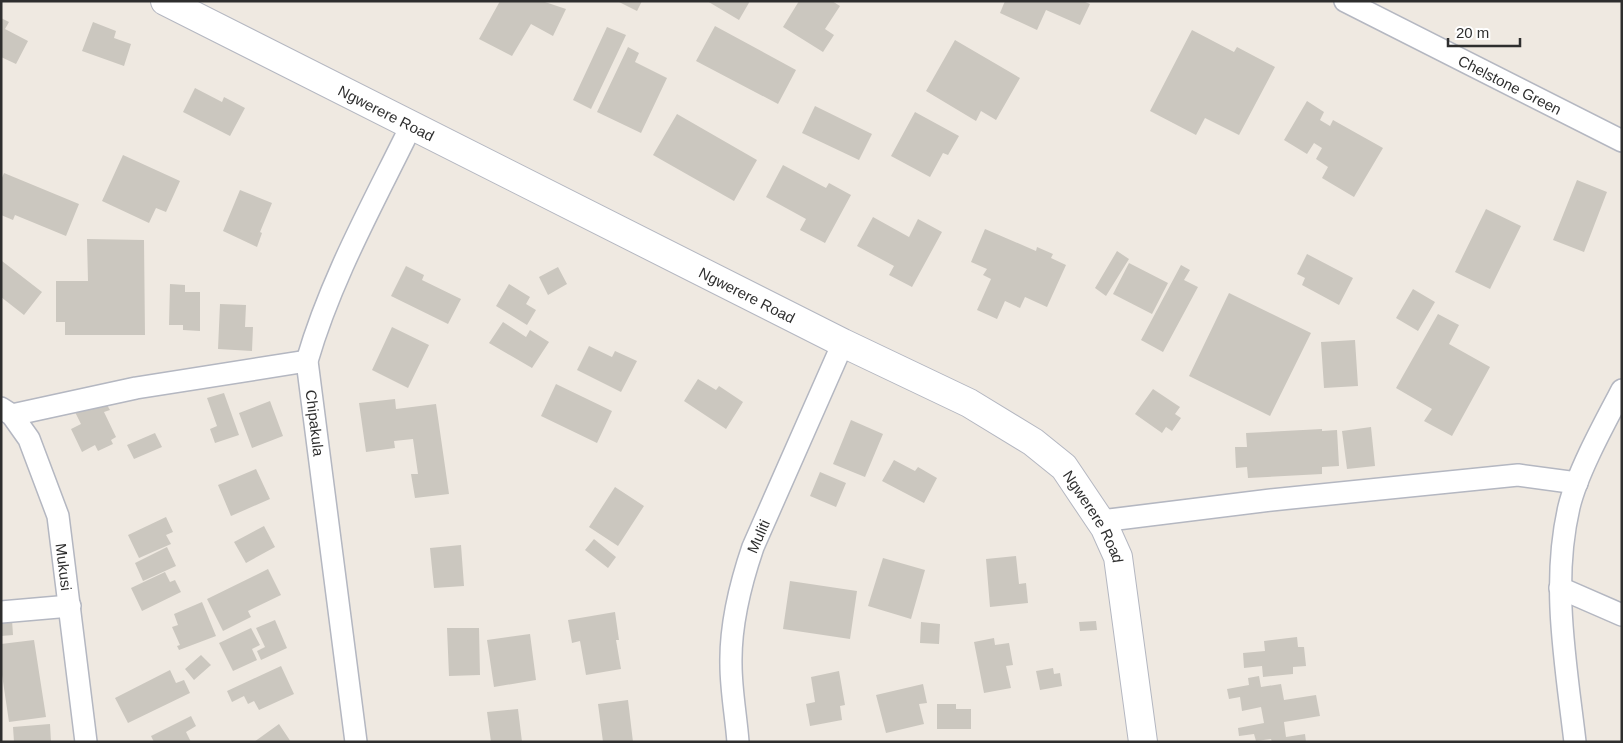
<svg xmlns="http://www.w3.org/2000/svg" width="1623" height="743" font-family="Helvetica,sans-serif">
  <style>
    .building { fill: #cbc7bf }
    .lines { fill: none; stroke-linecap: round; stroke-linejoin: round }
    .street-casing { stroke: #b4b7c1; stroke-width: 24 }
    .secondary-casing { stroke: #b4b7c1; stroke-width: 30 }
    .street { stroke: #fff; stroke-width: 21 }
    .secondary { stroke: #fff; stroke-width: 28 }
    .labels { text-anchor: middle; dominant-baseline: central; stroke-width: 4; stroke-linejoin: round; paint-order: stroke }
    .street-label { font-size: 15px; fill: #2e2e2e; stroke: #fff }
  </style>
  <rect width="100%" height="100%" fill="#efe9e1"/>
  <path class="building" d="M500 1H542L566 9 553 36 531 24 512 56 479 39Z
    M617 1H642L637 11Z
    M707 1H750L739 20Z
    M799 1H832L840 6 825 29 834 35 823 52 783 27Z
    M1005 1H1083L1090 4 1080 25 1046 10 1037 30 1000 13Z
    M1 18 9 22 5 29 28 41 16 64 1 57Z
    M93 22 116 31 114 38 131 44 124 66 82 51Z
    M715 26 796 70 778 104 696 61Z
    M607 27 626 35 591 109 573 100Z
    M1192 30 1234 52 1237 47 1275 67 1239 135 1205 118 1196 135 1150 111Z
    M955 40 1020 78 996 120 981 111 976 121 926 91Z
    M628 47 639 53 635 62 667 78 641 133 597 112Z
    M195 88 222 102 224 97 245 108 230 136 183 112Z
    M1307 101 1324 112 1320 120 1330 126 1333 120 1383 148 1354 197 1322 178 1328 167 1316 159 1322 148 1314 143 1307 154 1284 140Z
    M815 106 872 134 859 160 802 133Z
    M915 112 959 136 948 155 943 153 930 177 891 156Z
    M677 114 757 160 734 201 653 155Z
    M123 155 180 181 166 212 156 208 149 223 102 201Z
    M783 165 826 188 829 183 851 195 825 243 800 230 806 219 766 197Z
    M4 173 79 204 66 236 15 215 13 220 1 215V180Z
    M1577 180 1607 192 1584 252 1553 240Z
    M240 190 272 203 260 232 262 233 257 247 223 231Z
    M1486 209 1521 226 1490 289 1455 272Z
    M873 217 909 237 918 219 942 232 912 287 889 275 894 266 857 246Z
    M985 229 1036 251 1037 247 1053 254 1051 258 1066 265 1047 307 1025 297 1020 308 1005 301 997 319 977 310 991 279 983 275 987 269 971 262Z
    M87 239 144 240 145 335H65V322H56V281H88Z
    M1117 251 1129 259 1106 296 1095 288Z
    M1307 254 1353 278 1339 305 1302 285 1305 278 1297 274Z
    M2 261 42 292 24 315 1 297Z
    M1129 263 1168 283 1152 314 1113 294Z
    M1181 265 1190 270 1184 280 1198 287 1163 352 1141 340Z
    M406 266 424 275 422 280 461 299 448 324 391 296Z
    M558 267 567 284 548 295 539 277Z
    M170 284 185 285V292H200V331L183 330V325H169Z
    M509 284 530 297 526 304 536 310 527 325 496 306Z
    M1413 289 1435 302 1418 331 1396 318Z
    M1229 293 1311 333 1270 416 1189 376Z
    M220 304 246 305 245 327H253L252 351 218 349Z
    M1438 314 1459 325 1449 344 1490 367 1452 436 1424 421 1432 409 1396 388Z
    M503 322 526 337 530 330 549 342 532 368 489 343Z
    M392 327 429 345 408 388 372 370Z
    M1355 340 1358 386 1324 388 1321 342Z
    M589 346 612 357 615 351 637 361 621 392 577 370Z
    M698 379 716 390 719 386 743 402 726 429 684 401Z
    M556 384 612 411 597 443 541 416Z
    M1153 389 1180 407 1175 414 1181 418 1172 431 1166 427 1162 433 1135 414Z
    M224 393 239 435 215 443 210 429 217 426 207 398Z
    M103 398 110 410 104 412 116 437 111 440 113 444 98 451 95 445 82 452 71 429 81 424 75 412Z
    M395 399 396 409 436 404 449 494 415 498 411 474H418L413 439 394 441 395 448 366 452 359 403Z
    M270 401 283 436 252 448 239 413Z
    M851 420 883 434 865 477 833 464Z
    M1371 427 1375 466 1347 469 1342 431Z
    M1322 429V431L1337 430 1339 466 1322 467V474L1248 478 1247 467 1236 468 1235 447H1247L1246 433Z
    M155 433 162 447 134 459 127 445Z
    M894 460 915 471 918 467 937 478 924 503 882 481Z
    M256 469 270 499 231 516 218 485Z
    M820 472 846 483 836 507 810 496Z
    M615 487 644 506 618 546 589 527Z
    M166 517 173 532 166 535 171 544 139 558 128 535Z
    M264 526 275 547 246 563 234 542Z
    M594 539 616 557 608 568 585 550Z
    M461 545 464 586 434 588 430 548Z
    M167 547 176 566 143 581 135 563Z
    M1016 556 1019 584 1026 583 1028 603 990 607 986 559Z
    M883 558 925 570 911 619 868 606Z
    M268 569 281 595 248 611 251 617 223 631 207 599Z
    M165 572 170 582 175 580 181 592 142 611 131 588Z
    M790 581 857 591 850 639 783 629Z
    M202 602 216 636 179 650 177 646 180 645 172 627 178 625 174 614Z
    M615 612 619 640H616L621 669 586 675 580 641 572 643 568 620Z
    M1 620H12L13 635 1 636Z
    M275 620 287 648 261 660 257 651 265 647 256 628Z
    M1096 621 1097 630 1080 631 1079 622Z
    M921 622 940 624 939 644 920 643Z
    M251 628 260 645 252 649 257 660 233 671 219 643Z
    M447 628H479L480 675 449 676Z
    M530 634 536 680 494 687 487 640Z
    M1297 637 1298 647H1304L1306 666 1293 667V674L1263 677 1262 666 1244 668 1243 653 1265 651 1264 641Z
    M994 638 995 645 1009 643 1013 665 1006 666 1011 688 984 693 974 642Z
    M34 640 46 717 9 722 1 668V644Z
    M201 655 211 665 194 680 185 669Z
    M281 666 294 694 259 710 254 701 248 704 244 696 232 702 227 691Z
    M1053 668 1054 674 1060 673 1062 686 1040 690 1036 671Z
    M170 670 176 683 184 680 190 693 128 723 115 698Z
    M839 671 845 705 840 706 842 720 810 726 806 704 815 702 811 677Z
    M1259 676 1261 687 1281 684 1284 700 1316 695 1320 716 1284 722 1286 737 1305 734 1306 742H1272L1271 739 1256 741 1254 734 1239 736 1238 728 1264 723 1261 707 1242 711 1240 697 1229 699 1227 689 1249 685 1248 678Z
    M923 684 927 703 919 704 924 724 886 733 876 695Z
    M628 700 633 742H603L598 704Z
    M937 704H956V709H971V729H937Z
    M518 709 522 742H491L487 712Z
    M191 716 196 726 186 732 191 742H154L151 736Z
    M50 724 51 742H14L13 727Z
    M279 724 291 742H254Z"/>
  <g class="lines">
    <defs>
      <g id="street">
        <path id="s1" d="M1345 1 1622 141"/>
        <path id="s2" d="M1 408 12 415 29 439 58 516 86 742"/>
        <path d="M12 415 136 388 307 361"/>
        <path d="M1101 521 1271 500 1518 475 1577 483"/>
        <path d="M1560 588 1622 615"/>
        <path d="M1 612 70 606"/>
        <path d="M356 742 307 361C331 278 374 202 412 124"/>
        <path id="s3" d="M738 742C736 716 731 690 731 665 730 624 740 585 753 547L843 343"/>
        <path d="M1575 742C1566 665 1551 584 1569 507 1577 473 1605 422 1622 390"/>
      </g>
      <g id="secondary">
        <path id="s4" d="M165 1 843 343 969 403 1033 442 1064 467 1105 528 1118 557 1143 742"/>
      </g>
    </defs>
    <use href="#street" class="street-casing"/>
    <use href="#secondary" class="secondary-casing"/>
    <use href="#street" class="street"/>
    <use href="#secondary" class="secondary"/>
  </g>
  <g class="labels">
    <g class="street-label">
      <text stroke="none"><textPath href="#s1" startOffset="185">Chelstone Green</textPath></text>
      <text stroke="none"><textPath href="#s4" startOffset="248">Ngwerere Road</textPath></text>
      <text stroke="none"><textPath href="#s4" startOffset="652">Ngwerere Road</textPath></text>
      <text transform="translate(315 423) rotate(83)">Chipakula</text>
      <text stroke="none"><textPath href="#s4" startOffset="1072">Ngwerere Road</textPath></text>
      <text stroke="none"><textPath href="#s3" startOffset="210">Muliti</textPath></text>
      <text stroke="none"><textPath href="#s2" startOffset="176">Mukusi</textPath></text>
    </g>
  </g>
  <rect width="1623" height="743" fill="none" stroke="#2e2e2e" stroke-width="5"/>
  <path d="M1448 38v8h72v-8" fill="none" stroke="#2e2e2e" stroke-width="2.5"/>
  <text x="1456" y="38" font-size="15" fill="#2e2e2e" stroke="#ffffff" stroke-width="4" paint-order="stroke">20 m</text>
</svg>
